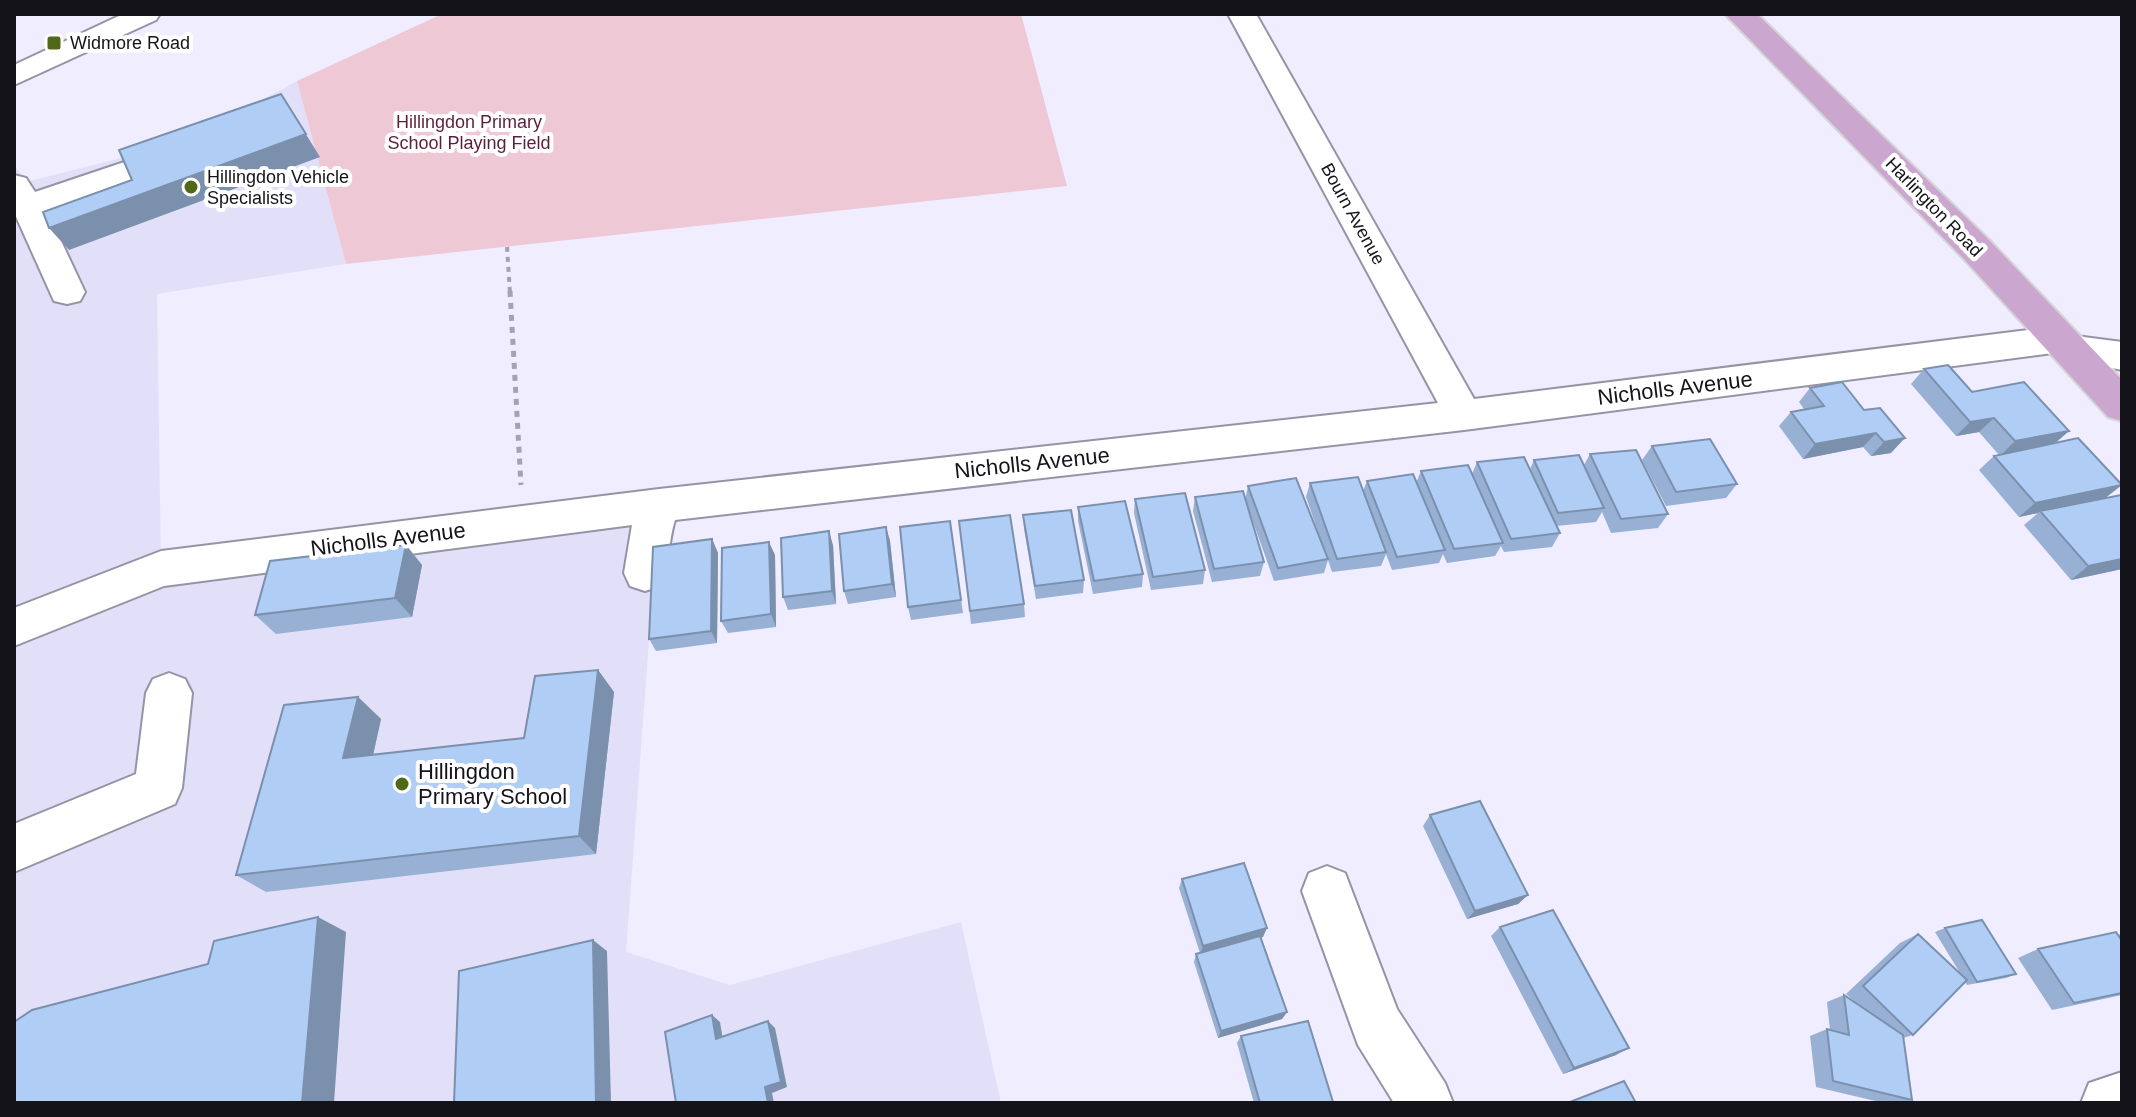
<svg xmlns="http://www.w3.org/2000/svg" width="2136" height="1117" font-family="Helvetica,sans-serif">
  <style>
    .built { fill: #e2e0f8 }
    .green { fill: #efc8d5 }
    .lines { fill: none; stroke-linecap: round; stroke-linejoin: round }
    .minor-casing { stroke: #9594a4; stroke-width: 4 }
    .major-casing { stroke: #d5d5d6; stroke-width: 4 }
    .path-far1 { stroke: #a4a2b0; stroke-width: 4; stroke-dasharray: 5 5; stroke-linecap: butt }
    .path { stroke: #a4a2b0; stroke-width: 5; stroke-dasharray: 6 6; stroke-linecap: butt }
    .minor { fill: #fff; fill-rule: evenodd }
    .major { fill: #cba7d0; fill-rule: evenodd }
    .wall { fill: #97b0d4 }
    .shaded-wall { fill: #7b90ac }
    .building { fill: #b0cdf6; stroke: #7b90ac; stroke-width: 2 }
    .poi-dot { fill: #506919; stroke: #fff; stroke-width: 3 }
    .labels { text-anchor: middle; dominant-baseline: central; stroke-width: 8; stroke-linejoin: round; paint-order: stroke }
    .far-poi-label { font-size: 18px; fill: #141319; stroke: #fff; text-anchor: start }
    .far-park-label { font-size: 18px; fill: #5d1e3a; stroke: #fff }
    .far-street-label { font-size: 18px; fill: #141319; stroke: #fff }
    .street-label { font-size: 22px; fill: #141319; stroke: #fff }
    .poi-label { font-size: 22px; fill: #141319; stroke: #fff; text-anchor: start }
  </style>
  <rect width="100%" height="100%" fill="#efedff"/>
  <path class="built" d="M297 81 346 264 157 294 161 568 659 505 626 952 730 985 961 922 1001 1103H14V164L26 182 184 142Z"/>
  <path class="green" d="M442 14H1021L1067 186 346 264 297 81Z"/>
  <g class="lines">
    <defs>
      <path id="minor" d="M123 14H160L156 20 14 85V65Z
        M1228 14H1256L1474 399 2060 326 2073 330 2076 336 2122 342V370L2056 357 2053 353 1464 430 675 520C668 541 670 565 660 586L645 591 630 586 624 573 632 525 164 586 14 646V608L161 551 659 489 1438 403Z
        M181 143 192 146 197 153 192 160 47 211 85 292 80 301 67 304 54 301 14 212V175L26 178 35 192Z
        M169 673 185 679 192 693 182 788 175 804 14 872V824L136 774 146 693 153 679Z
        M1327 866 1345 873 1397 1009 1445 1083 1453 1103H1394L1358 1045 1302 891 1309 873Z
        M2122 1072V1103H2081L2089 1083Z"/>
      <path id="major" d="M1725 14H1757L1989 240 2122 380V421L2108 417 1963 258Z"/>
    </defs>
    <use href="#minor" class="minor-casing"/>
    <use href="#major" class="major-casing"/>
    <path class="path-far1" d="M507 247 510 293"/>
    <path class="path" d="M510 291 521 485"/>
    <use href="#minor" class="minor"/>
    <use href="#major" class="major"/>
  </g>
  <path class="wall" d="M1924 369 1972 392 2069 431 2055 443 2106 498 2122 569 2071 580 2024 525 2038 513 2019 517 1979 470 1994 456 1999 455 1979 432 1956 436 1911 384Z
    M1842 382 1891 453 1871 456 1863 447 1803 459 1779 426 1791 412 1804 409 1799 402 1810 388Z
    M1652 446 1737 484 1726 498 1666 506 1642 460Z
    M1590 454 1668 514 1658 528 1611 533 1602 512 1596 522 1556 526 1560 533 1552 547 1504 552 1501 546 1495 556 1447 563 1443 554 1439 563 1392 570 1386 554 1381 566 1332 572 1328 560 1324 573 1274 581 1246 502 1264 562 1260 576 1212 582 1193 511 1195 497 1245 500 1248 486 1324 549 1306 497 1310 483 1363 491 1367 481 1416 483 1421 471 1472 474 1477 462 1530 469 1534 460 1584 465Z
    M1135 499 1205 570 1203 584 1151 590 1134 513Z
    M1078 507 1143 574 1142 587 1093 594 1078 521Z
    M1023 515 1084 580 1083 593 1036 599 1024 529Z
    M950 521 963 613 911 620 908 607Z
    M959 521 1024 604 1025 617 971 624Z
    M886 527 890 541 896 597 848 604 844 591Z
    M712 539 718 553 717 643 656 651 649 639Z
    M406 545 422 565 412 617 276 634 255 615Z
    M833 545 836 604 788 610 783 597Z
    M775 555 776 627 728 633 721 621Z
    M598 670 614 692 596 854 266 892 236 875 358 697 381 719 373 755 524 738Z
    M1430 815 1528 895 1518 904 1467 919 1423 826Z
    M1182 879 1263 937H1261L1287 1012 1282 1019 1218 1038 1194 962 1196 954 1200 953 1179 888Z
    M1500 927 1616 1055 1563 1074 1491 936Z
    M1945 928 2016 974 2006 978 1967 985 1965 982 1913 1035 1903 1038 1912 1100 1902 1103H1884L1816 1087 1810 1036 1827 1029 1830 1030 1827 1002 1844 995 1855 1002 1846 994 1900 943 1918 934 1960 973 1935 932Z
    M2122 934V995L2052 1010 2018 958 2038 949Z
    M1241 1036 1332 1103H1254L1237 1043Z"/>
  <path class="shaded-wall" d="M281 94 320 157 69 250 49 228Z
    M1994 418 1979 432 1956 436 1970 422Z
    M2069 431 2053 445 2000 456 2015 441Z
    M1876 433 1863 447 1803 459 1815 444Z
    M1905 438 1891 453 1871 456 1884 442Z
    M2122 485 2104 499 2040 511 2038 513 2019 517 2035 503Z
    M886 527 890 541 896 597 892 584Z
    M829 531 833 545 836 604 832 591Z
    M712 539 718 553 717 643 711 631Z
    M769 542 775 555 776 627 771 614Z
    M406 545 422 565 412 617 395 598Z
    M2122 559V569L2071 580 2088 566Z
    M598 670 614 692 596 854 579 836Z
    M358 697 381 719 368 778 343 758Z
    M1528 895 1518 904 1467 919 1475 911Z
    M318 917 346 932 334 1103H302Z
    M1267 928 1263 937 1200 954 1203 946Z
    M593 940 607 951 611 1103H596Z
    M1287 1012 1282 1019 1218 1038 1221 1031Z
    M712 1015 720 1022 724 1046 716 1039Z
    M768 1021 775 1028 787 1087 772 1093 774 1103H768L765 1087Z
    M1629 1048 1616 1055 1563 1074 1574 1068Z"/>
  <path class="building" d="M281 94 306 134 49 228 43 212 132 180 119 150Z
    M1948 365 1972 392 2024 382 2069 431 2015 441 1994 418 1970 422 1924 369Z
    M1842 382 1864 410 1880 408 1905 438 1884 442 1876 433 1815 444 1791 412 1824 406 1810 388Z
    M2078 438 2122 485 2035 503 1994 456Z
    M1710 439 1737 484 1676 492 1652 446Z
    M1636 450 1668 514 1621 519 1590 454Z
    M1579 455 1604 508 1558 513 1534 460Z
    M1524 457 1560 533 1511 539 1477 462Z
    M1468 465 1503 543 1454 549 1421 471Z
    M1413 474 1445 550 1397 557 1367 481Z
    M1358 477 1386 552 1337 559 1310 483Z
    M1296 478 1328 559 1278 568 1248 486Z
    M1243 491 1264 562 1214 569 1195 497Z
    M1185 493 1205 570 1153 577 1135 499Z
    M2121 495 2122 496V559L2088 566 2040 511Z
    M1125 501 1143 574 1094 581 1078 507Z
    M1071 510 1084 580 1035 586 1023 515Z
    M1010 515 1024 604 970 611 959 521Z
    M950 521 961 600 908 607 900 527Z
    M886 527 892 584 844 591 839 534Z
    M829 531 832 591 783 597 781 538Z
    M712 539 711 631 649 639 653 547Z
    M769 542 771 614 721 621 722 548Z
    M406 545 395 598 255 615 270 561Z
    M598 670 579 836 236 875 284 705 358 697 343 758 524 738 535 676Z
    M1480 801 1528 895 1475 911 1430 815Z
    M1244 863 1267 928 1203 946 1182 879Z
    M1553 910 1629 1048 1574 1068 1500 927Z
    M318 917 302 1103H14V1022L32 1010 208 964 214 941Z
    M1982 920 2016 974 1977 982 1945 928Z
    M2116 932 2122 941V993L2074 1003 2038 949Z
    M1918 934 1967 980 1913 1035 1863 986Z
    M1260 936 1287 1012 1221 1031 1196 954Z
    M593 940 596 1103H454L459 971Z
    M1844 995 1903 1035 1912 1100 1833 1081 1827 1029 1849 1035Z
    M712 1015 716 1039 768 1021 781 1082 765 1087 768 1103H676L665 1032Z
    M1308 1021 1333 1102 1327 1103H1260L1241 1036Z
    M1624 1081 1636 1103H1570V1102Z"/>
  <g class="poi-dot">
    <rect x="46" y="35" width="16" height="16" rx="4"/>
    <circle cx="191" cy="187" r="8"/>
    <circle cx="402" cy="784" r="8"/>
  </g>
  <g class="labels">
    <g class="far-poi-label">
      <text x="70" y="43">Widmore Road</text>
      <text x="207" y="177">Hillingdon Vehicle<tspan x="207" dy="21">Specialists</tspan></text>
    </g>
    <g class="far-park-label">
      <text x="469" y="122">Hillingdon Primary<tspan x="469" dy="21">School Playing Field</tspan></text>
    </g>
    <g class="far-street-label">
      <text transform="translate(1934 207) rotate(46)">Harlington Road</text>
      <text transform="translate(1353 214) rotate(61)">Bourn Avenue</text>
    </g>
    <g class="street-label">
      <text transform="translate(1675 388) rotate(-7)">Nicholls Avenue</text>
      <text transform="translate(1032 463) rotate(-6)">Nicholls Avenue</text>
      <text transform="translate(388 539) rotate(-7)">Nicholls Avenue</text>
    </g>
    <g class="poi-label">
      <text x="418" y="771">Hillingdon<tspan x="418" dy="25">Primary School</tspan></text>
    </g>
  </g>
  <rect width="2136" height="1117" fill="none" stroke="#141319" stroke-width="32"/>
</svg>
